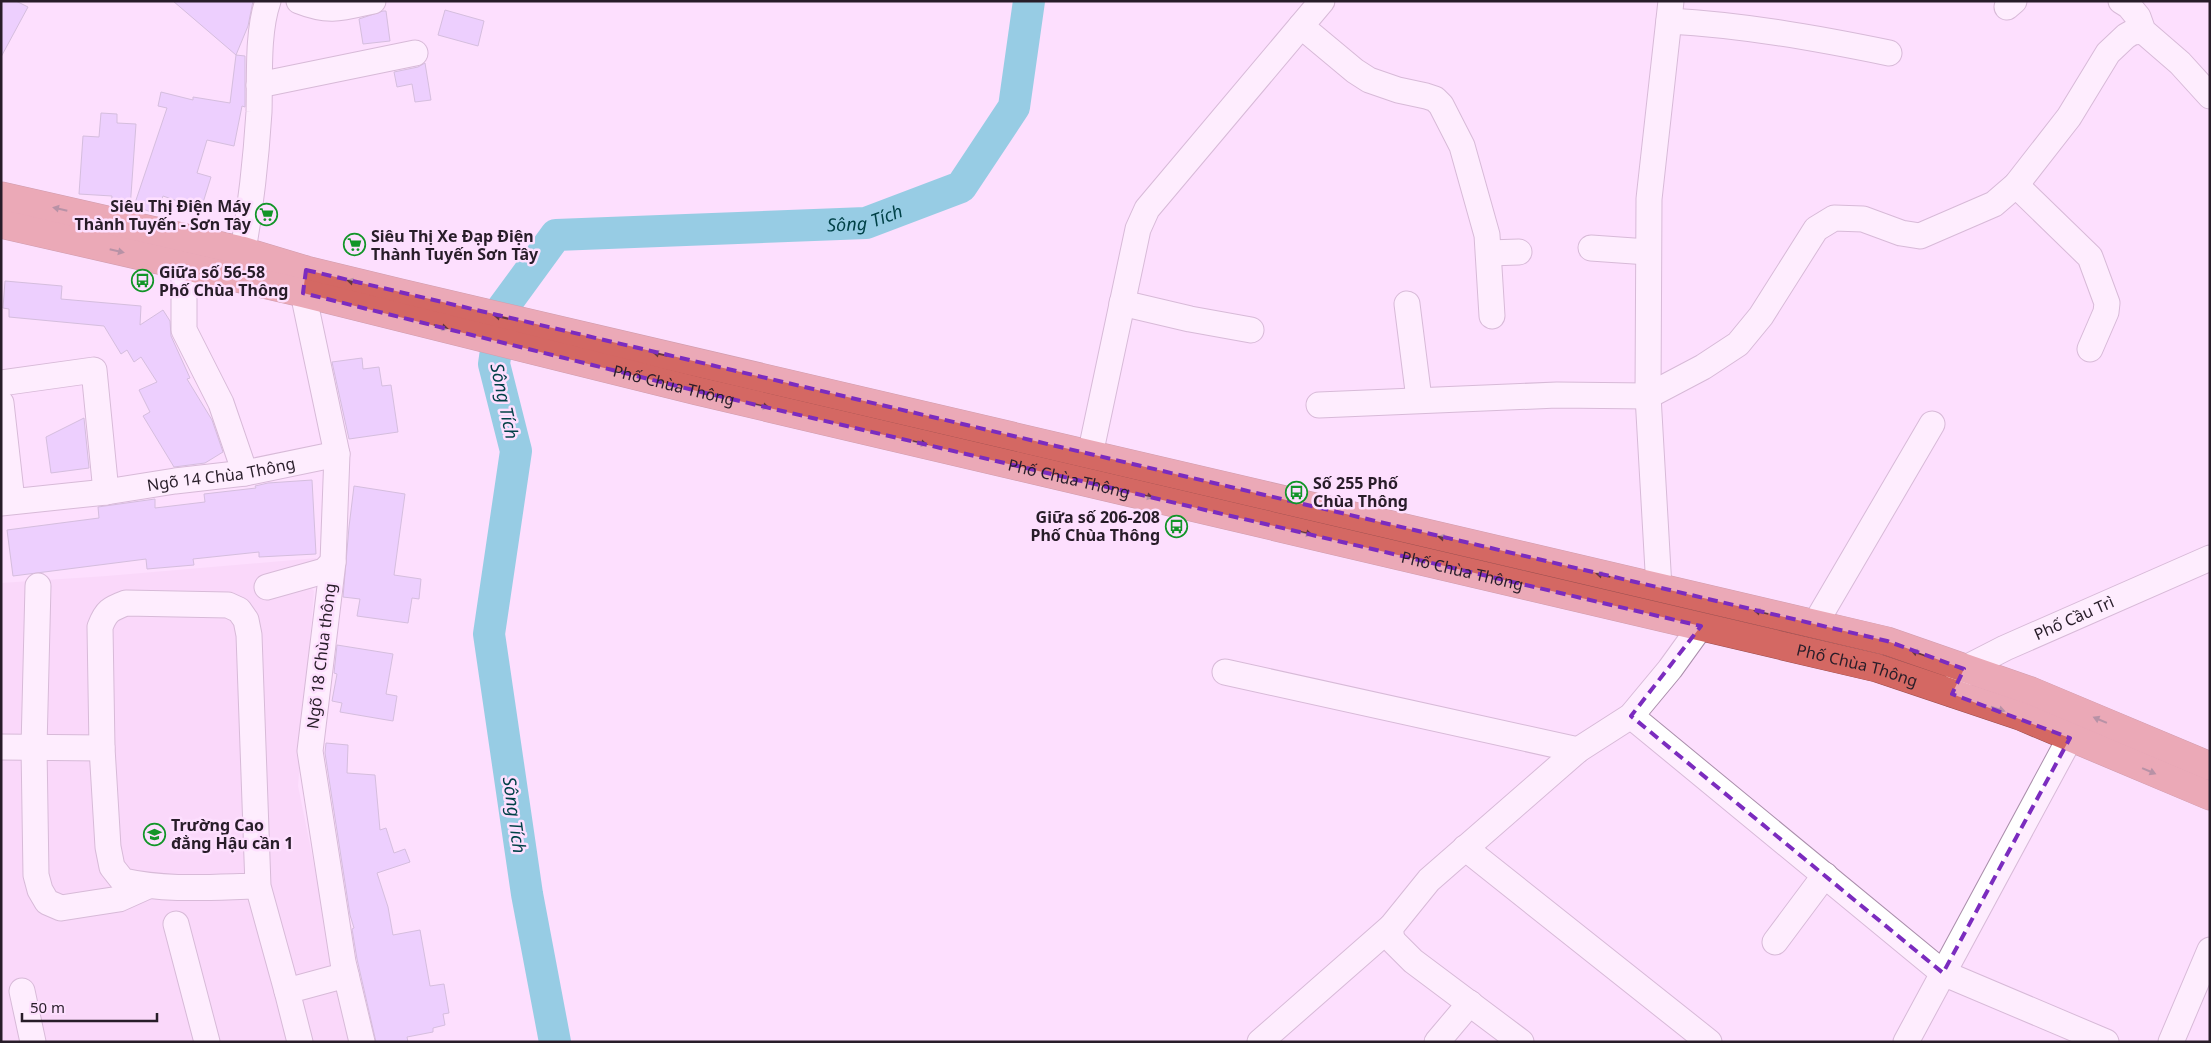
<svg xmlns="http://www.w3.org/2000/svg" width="2211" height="1043" font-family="'Noto Sans',sans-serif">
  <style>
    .built { fill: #f5d1f6 }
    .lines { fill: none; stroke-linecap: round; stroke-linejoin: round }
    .river { stroke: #1bb7c5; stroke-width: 32 }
    .building { fill: #d9bdfe; stroke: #a496b8 }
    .minor-casing { stroke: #aa8eab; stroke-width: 27 }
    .highway-casing { stroke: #984e4f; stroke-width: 29 }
    .minor { stroke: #fff; stroke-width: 25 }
    .highway { stroke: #d46863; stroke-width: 28 }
    .oneway { fill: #64373d }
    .marked { fill: none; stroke: #7b2cbf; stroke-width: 4; stroke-dasharray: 10 6; stroke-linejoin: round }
    .labels { text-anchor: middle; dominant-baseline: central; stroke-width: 5; stroke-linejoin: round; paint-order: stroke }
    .poi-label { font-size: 16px; font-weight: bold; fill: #281d29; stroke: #fddffe; text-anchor: start }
    .street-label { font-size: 16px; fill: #281d29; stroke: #fddffe }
    .water-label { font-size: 18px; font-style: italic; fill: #004147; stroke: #fddffe }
  </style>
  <rect width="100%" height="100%" fill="#fddffe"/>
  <path class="built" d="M317 558 310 566 303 581 314 591 298 786 350 1042H1V583L107 576Z"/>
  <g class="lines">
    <path class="river" id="s1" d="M555 1042 527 894 489 634 516 451 494 364 502 309 556 235 866 223 961 187 1014 107 1029 1"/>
  </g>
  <path class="building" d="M1 1H16L28 7 1 57Z
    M173 1H253L248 26 236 55Z
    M445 10 484 21 478 46 438 35Z
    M383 11H386L390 41 363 44 359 19Z
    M236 55 245 56V107L242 106 234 146 207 140 197 173 211 177 201 209 163 196 157 214 134 206 167 108 158 106 161 92 193 100V97L230 103Z
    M425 63 431 100 415 102 412 84 397 87 394 72 418 67Z
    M101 113 117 114V123L136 124 130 209 111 205 112 196 79 194 83 136 99 137Z
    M5 281 62 286 61 299 141 306 140 325 163 310 170 321 171 336 190 378 187 379 212 420 223 452 205 463 174 467 143 416 150 412 139 390 157 382 141 357 134 362 127 350 121 354 104 326 9 317V309L3 308Z
    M362 358 363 369 379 367 382 386 391 385 398 432 349 439 332 362Z
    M84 418 89 468 51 473 46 437Z
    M312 480 316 554 259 557V552L193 559 194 565 147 569 146 559 13 576 7 530 99 518 98 507 155 499V508L205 502 204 494 256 488 255 486 268 483Z
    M354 486 405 494 394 575 421 579 419 599 412 598 408 623 357 616 360 599 343 597 349 527Z
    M337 645 393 654 386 694 397 696 393 721 340 712 342 703 332 701 337 674 334 673Z
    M326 743 348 745 347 773 375 775 380 830 386 828 394 853 405 849 410 862 377 873 388 907 393 935 420 930 430 986 444 984 449 1013 443 1014 445 1025 433 1028V1032L407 1037 408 1042H376L357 959 352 929 354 928 350 915 325 753Z"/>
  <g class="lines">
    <defs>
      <g id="minor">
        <path d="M299 1C329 13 342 8 373 1"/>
        <path d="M2121 1 2129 6 2138 17 2143 31 2180 63 2210 96"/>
        <path d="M2007 7 2014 1"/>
        <path d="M1669 21C1743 25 1816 38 1889 53"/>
        <path d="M1301 26 1355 71 1369 80 1398 90 1426 96 1435 99 1441 105 1462 146 1487 235 1492 316"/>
        <path d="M259 85 415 53"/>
        <path d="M2016 185 2090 257 2107 303 2106 312 2090 349"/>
        <path d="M1591 248 1648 252"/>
        <path d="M243 251C251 205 256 159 259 112 260 79 257 32 268 1"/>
        <path d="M1489 253 1519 252"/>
        <path d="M184 266V330L221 403 245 473"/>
        <path d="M305 275 303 293 337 454 333 562 310 751 343 962 362 1042"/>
        <path d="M1122 303 1190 319 1251 330"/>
        <path d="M1407 304 1419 399"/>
        <path d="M1 383 94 370 106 492"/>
        <path d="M1 403 12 501"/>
        <path d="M1319 405 1557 395 1648 396 1703 367 1738 344 1761 316 1816 229 1834 218 1863 219 1901 233 1920 236 1994 204 2016 185 2069 117 2108 53 2126 36 2133 32 2143 31"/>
        <path d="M1090 455 1138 229 1147 209 1322 1"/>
        <path id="s2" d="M1 503 106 492 175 481 245 473 337 454"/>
        <path d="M38 586 34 747 36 875 40 890 47 902 61 908 93 903 119 899 148 886"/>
        <path d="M267 587 324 571 333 562"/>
        <path d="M1659 588 1648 396 1649 199 1671 1"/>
        <path d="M1815 624 1932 424"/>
        <path d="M1225 672 1578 750"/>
        <path id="s3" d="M1952 694 1964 669 2005 648 2210 558"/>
        <path d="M1631 716 1943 973 2106 1042"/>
        <path d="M1 747 102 748"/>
        <path d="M1465 848 1709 1042"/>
        <path d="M258 886C212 887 167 891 123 881L112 867 108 847 102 748 100 627C106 611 110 609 126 603L228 605 239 610 246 620 249 635 258 886 287 991"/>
        <path d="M176 924 207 1042"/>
        <path d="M1775 942 1825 875"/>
        <path d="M22 991 33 1042"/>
        <path d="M300 1042 287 991 346 975"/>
        <path d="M1260 1042 1391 927"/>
        <path d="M1437 1042 1470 1003"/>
        <path d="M1521 1042 1413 961 1394 942 1391 936V927L1429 880 1578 750 1631 716 1670 669 1701 626"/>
        <path d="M1906 1042 2070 738"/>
        <path d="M2171 1042 2210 950"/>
      </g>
      <g id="highway">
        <path d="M1 196 243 251 306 270 401 293 1887 641 2031 691 2210 766"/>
        <path id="s4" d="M1 224 303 293 697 391 1877 668 2020 716 2210 796"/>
      </g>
    </defs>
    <use href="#minor" class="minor-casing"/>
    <use href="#highway" class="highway-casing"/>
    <use href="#minor" class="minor"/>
    <use href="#highway" class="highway"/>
  </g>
  <defs><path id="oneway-solid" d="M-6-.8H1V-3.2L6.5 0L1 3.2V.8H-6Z" transform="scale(1.25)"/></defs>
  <g class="oneway">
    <use href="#oneway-solid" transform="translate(60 209) rotate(-167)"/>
    <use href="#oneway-solid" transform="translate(117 251) rotate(13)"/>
    <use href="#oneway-solid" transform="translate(354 282) rotate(-166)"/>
    <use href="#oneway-solid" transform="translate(501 317) rotate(-167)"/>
    <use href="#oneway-solid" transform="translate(441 327) rotate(14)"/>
    <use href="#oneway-solid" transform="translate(660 354) rotate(-167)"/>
    <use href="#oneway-solid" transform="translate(762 406) rotate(13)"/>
    <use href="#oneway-solid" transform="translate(920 443) rotate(13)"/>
    <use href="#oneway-solid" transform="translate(1146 496) rotate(13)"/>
    <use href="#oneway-solid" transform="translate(1305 533) rotate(13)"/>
    <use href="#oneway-solid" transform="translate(1445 538) rotate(-167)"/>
    <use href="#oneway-solid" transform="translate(1603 575) rotate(-167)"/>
    <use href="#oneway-solid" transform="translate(1761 612) rotate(-167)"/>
    <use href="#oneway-solid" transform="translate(1918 653) rotate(-160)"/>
    <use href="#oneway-solid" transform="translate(1998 709) rotate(18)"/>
    <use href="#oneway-solid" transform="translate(2100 720) rotate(-157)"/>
    <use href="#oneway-solid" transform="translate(2149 771) rotate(23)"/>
  </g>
  <path d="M0 0H2211V1043H0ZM306 270 1887 641 1964 669 1952 694 2070 738 1943 973 1631 716 1701 626 697 391 303 293Z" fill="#fddffe" fill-opacity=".55" fill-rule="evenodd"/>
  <path class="marked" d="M306 270 1887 641 1964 669 1952 694 2070 738 1943 973 1631 716 1701 626 697 391 303 293Z"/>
  <defs>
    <symbol id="supermarket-ring" viewBox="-11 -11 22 22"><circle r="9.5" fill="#fddffe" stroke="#129528" stroke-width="1.5"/><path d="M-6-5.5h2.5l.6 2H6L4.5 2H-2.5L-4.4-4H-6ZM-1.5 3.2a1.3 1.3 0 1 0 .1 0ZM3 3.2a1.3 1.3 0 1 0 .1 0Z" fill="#129528"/></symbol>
    <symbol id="bus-ring" viewBox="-11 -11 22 22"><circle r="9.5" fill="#fddffe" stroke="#129528" stroke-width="1.5"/><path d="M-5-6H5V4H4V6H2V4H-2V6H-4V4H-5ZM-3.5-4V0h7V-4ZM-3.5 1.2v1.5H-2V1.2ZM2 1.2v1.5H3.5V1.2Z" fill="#129528"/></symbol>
    <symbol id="university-ring" viewBox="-11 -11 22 22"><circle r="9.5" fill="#fddffe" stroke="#129528" stroke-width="1.5"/><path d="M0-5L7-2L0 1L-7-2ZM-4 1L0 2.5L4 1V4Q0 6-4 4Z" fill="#129528"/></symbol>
  </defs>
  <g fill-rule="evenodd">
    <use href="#supermarket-ring" x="254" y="202" width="25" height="25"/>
    <use href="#supermarket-ring" x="342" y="232" width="25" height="25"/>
    <use href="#bus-ring" x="130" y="268" width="25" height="25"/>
    <use href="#bus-ring" x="1284" y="480" width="25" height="25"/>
    <use href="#bus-ring" x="1164" y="514" width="25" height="25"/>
    <use href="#university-ring" x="142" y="822" width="25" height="25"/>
  </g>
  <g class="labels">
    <g class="poi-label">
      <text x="251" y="206" text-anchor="end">Siêu Thị Điện Máy<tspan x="251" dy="18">Thành Tuyến - Sơn Tây</tspan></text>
      <text x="371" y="236">Siêu Thị Xe Đạp Điện<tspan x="371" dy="18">Thành Tuyến Sơn Tây</tspan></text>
      <text x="159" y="272">Giữa số 56-58<tspan x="159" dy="18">Phố Chùa Thông</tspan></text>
      <text x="1313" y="483">Số 255 Phố<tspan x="1313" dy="18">Chùa Thông</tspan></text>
      <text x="1160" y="517" text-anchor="end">Giữa số 206-208<tspan x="1160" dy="18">Phố Chùa Thông</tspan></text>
      <text x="171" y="825">Trường Cao<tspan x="171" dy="18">đẳng Hậu cần 1</tspan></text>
    </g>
    <g class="street-label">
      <text stroke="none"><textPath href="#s4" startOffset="692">Phố Chùa Thông</textPath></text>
      <text stroke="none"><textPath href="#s2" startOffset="222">Ngõ 14 Chùa Thông</textPath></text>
      <text stroke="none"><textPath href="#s4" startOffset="1098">Phố Chùa Thông</textPath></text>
      <text stroke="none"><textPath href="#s4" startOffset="1502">Phố Chùa Thông</textPath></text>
      <text stroke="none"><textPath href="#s3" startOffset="149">Phố Cầu Trì</textPath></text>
      <text transform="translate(321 656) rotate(-83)">Ngõ 18 Chùa thông</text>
      <text stroke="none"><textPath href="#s4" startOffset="1908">Phố Chùa Thông</textPath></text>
    </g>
    <g class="water-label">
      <text stroke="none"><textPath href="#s1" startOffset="1145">Sông Tích</textPath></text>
      <text transform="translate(505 401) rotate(78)">Sông Tích</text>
      <text transform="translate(515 815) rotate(82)">Sông Tích</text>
    </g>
  </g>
  <rect width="2211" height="1043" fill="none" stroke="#281d29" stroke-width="5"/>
  <path d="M22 1013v8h135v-8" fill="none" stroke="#281d29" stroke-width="2.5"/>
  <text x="30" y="1013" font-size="15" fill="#281d29" stroke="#fddffe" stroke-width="4" paint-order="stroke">50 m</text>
</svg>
